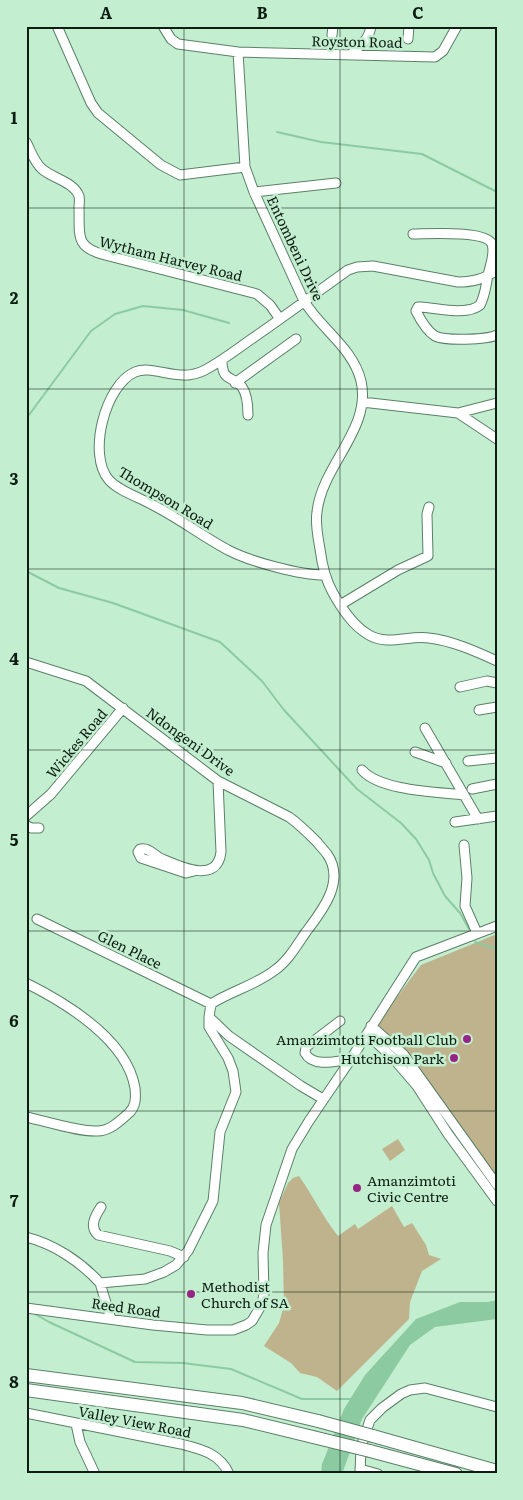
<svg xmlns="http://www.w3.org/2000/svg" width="523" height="1500" font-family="Literata,serif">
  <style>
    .green { fill: #beb38c }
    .water { fill: #8ccba1 }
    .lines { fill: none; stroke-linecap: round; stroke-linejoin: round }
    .stream { stroke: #8ccba1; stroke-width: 2 }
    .minor-casing { stroke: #5a8167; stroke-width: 11 }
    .highway-casing { stroke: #5a8167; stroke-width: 14 }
    .minor { stroke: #fff; stroke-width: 9 }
    .highway { stroke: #fff; stroke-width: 12 }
    .highway-bridge-casing { stroke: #5a8167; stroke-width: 14; stroke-linecap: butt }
    .highway-bridge { stroke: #fff; stroke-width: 12 }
    .grid { fill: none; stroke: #0d1d13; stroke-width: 1; stroke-opacity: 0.55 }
    .poi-dot { fill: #952585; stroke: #c3eed0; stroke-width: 2 }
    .labels { text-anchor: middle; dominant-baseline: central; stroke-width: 5; stroke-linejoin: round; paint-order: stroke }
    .street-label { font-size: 14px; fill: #0d1d13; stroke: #c3eed0 }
    .poi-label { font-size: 14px; fill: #0d1d13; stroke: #c3eed0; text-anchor: end }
    .neatline { fill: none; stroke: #0d1d13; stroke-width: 2 }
    .grid-label { font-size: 16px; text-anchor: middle; font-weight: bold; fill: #0d1d13 }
  </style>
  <rect width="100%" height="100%" fill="#c3eed0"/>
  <path class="green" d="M497 934V1178L417 1065C405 1050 392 1036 376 1025L421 965Z
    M398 1139 405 1150 390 1161 382 1149Z
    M299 1176C313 1196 323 1217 338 1236L355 1224 358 1229 392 1206 404 1227 412 1223 426 1245 429 1255 441 1259 422 1271 410 1302 409 1319 337 1391 317 1377 300 1373 291 1363 264 1346 279 1323 284 1306 283 1260 279 1203 288 1183 293 1178Z"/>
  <path class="water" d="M497 1300V1319L435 1327 410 1345 362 1419 342 1474H321L322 1464 344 1409 365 1375 416 1319 460 1302H488Z"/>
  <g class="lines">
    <path class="stream" d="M277 132 321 142 422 154 497 192
      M26 419 91 331 115 314 143 306 183 310 229 323
      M26 571 59 588 113 603 220 642 262 681 284 710 357 789 401 823 416 839 429 860 433 873 445 896 460 913 469 929
      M475 942 497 949
      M35 1314 49 1322 135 1362 183 1363 231 1369 302 1399H350"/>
    <defs>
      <path id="minor" d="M57 26 91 103 98 113 161 165 180 175 245 167
        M163 26 171 39 178 44 238 52 245 167 254 192 304 301C321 329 353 348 361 381 372 429 322 465 317 512 315 524 318 537 320 549 322 565 325 579 333 593 342 609 353 626 369 635 388 646 409 635 429 638 453 641 475 651 497 661
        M332 35 333 26
        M408 39 409 26
        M238 52 435 57 443 51 457 26
        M350 55C360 46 369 40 371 26
        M26 142C31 151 34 162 42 169 52 178 74 182 79 196 80 200 79 204 79 208 80 235 74 247 105 255L257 294 270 305 280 319
        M254 192 336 183
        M413 234C428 234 486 230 492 244 495 253 491 263 489 271 486 282 486 294 480 305 467 316 437 308 421 307H418L416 311C420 319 427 331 435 336 445 341 486 340 497 335
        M222 360C222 383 233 375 242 387 247 394 248 407 248 415
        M235 383 296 339
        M362 402 458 413 497 403
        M458 413 497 439
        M324 575C300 575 252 562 230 551 203 537 179 518 151 504 138 497 119 491 109 480 87 455 105 385 135 372 154 364 179 384 205 370 222 361 237 349 253 338 285 316 316 293 348 270L357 267 373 266 458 282C473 282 484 279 497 270
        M340 605 398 570 428 556 427 514 429 507
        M26 662 86 681 218 781 289 817C299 824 308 833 317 842 320 846 324 850 327 854 346 881 322 911 306 932 297 945 288 961 275 970 256 985 231 991 211 1004L209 1017 229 1036 301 1086 323 1099
        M460 687 487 681 497 683
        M479 710 497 707
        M425 728 478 819
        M415 752 446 763
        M468 761 497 758
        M362 770C380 791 438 792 464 795
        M472 789 497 784
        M26 816 51 794 123 708
        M455 822 497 816
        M26 825 31 828H39
        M464 845 467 878 465 906 477 933
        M194 871 186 873 141 858 138 852 140 849C148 847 153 854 160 858 179 866 217 885 221 852L218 781
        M37 919 211 1004
        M26 983C66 1003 127 1040 135 1088 136 1098 136 1106 129 1113 120 1121 110 1131 97 1131 78 1132 46 1121 26 1117
        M340 1021 306 1047 305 1053C313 1068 337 1061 351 1059
        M371 1026 404 1055 497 1185
        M367 1034 393 1058 417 1086 448 1134 497 1201
        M101 1207C95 1216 89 1227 98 1235L170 1251 184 1257
        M26 1237C54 1244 81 1262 100 1283
        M26 1308 153 1325 207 1330H233L246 1325 252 1321 262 1304 264 1294 263 1253 266 1225 292 1149 309 1121 351 1059 416 957 497 926
        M111 1319 100 1283 145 1279 164 1272 176 1265 188 1251 213 1201 220 1132 236 1092 233 1071 228 1058 209 1027V1017
        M26 1413 181 1444C200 1449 220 1453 229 1474
        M76 1424 80 1442 95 1474
        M360 1469 378 1474
        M360 1474 361 1447 370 1420 382 1408 401 1394 410 1390 425 1388 497 1407"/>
      <path id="highway" d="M26 1375 242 1403 318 1421
        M26 1390 243 1420 313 1437
        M373 1436 497 1471
        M370 1451 456 1474"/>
    </defs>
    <use href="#minor" class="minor-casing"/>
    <use href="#highway" class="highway-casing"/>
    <use href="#minor" class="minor"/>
    <use href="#highway" class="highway"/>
    <defs>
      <path id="highway-bridge" d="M318 1421 373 1436
        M313 1437 370 1451"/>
    </defs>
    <use href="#highway-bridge" class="highway-bridge-casing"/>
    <use href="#highway-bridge" class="highway-bridge"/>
  </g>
  <path class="grid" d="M184 26V1474M340 26V1474M26 208H497M26 389H497M26 569H497M26 750H497M26 931H497M26 1111H497M26 1292H497"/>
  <g class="poi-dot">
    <circle cx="467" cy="1039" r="5"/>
    <circle cx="454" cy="1058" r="5"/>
    <circle cx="357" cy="1188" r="5"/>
    <circle cx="191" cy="1294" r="5"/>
  </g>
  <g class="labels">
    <g class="street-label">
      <text transform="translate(357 41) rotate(1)">Royston Road</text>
      <text transform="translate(296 248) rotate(65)">Entombeni Drive</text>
      <text transform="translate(171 258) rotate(14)">Wytham Harvey Road</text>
      <text transform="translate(166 497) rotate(31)">Thompson Road</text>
      <text transform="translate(191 741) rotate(36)">Ndongeni Drive</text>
      <text transform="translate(76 743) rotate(-50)">Wickes Road</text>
      <text transform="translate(130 949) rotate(26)">Glen Place</text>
      <text transform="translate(126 1307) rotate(8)">Reed Road</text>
      <text transform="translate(135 1421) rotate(11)">Valley View Road</text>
    </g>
    <g class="poi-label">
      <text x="457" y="1039">Amanzimtoti Football Club</text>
      <text x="444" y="1058">Hutchison Park</text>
      <text x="367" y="1180" text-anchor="start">Amanzimtoti<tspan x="367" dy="16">Civic Centre</tspan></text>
      <text x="201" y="1286" text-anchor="start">Methodist<tspan x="201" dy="16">Church of SA</tspan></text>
    </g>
  </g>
  <rect width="523" height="1500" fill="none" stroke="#c3eed0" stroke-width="55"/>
  <rect x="28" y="28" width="468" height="1444" class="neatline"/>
  <g class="grid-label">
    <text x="106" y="19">A</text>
    <text x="262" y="19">B</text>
    <text x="418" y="19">C</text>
    <text x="14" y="124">1</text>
    <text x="14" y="304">2</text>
    <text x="14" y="485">3</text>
    <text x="14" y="665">4</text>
    <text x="14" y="846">5</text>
    <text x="14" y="1027">6</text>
    <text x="14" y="1207">7</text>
    <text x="14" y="1388">8</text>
  </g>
</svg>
